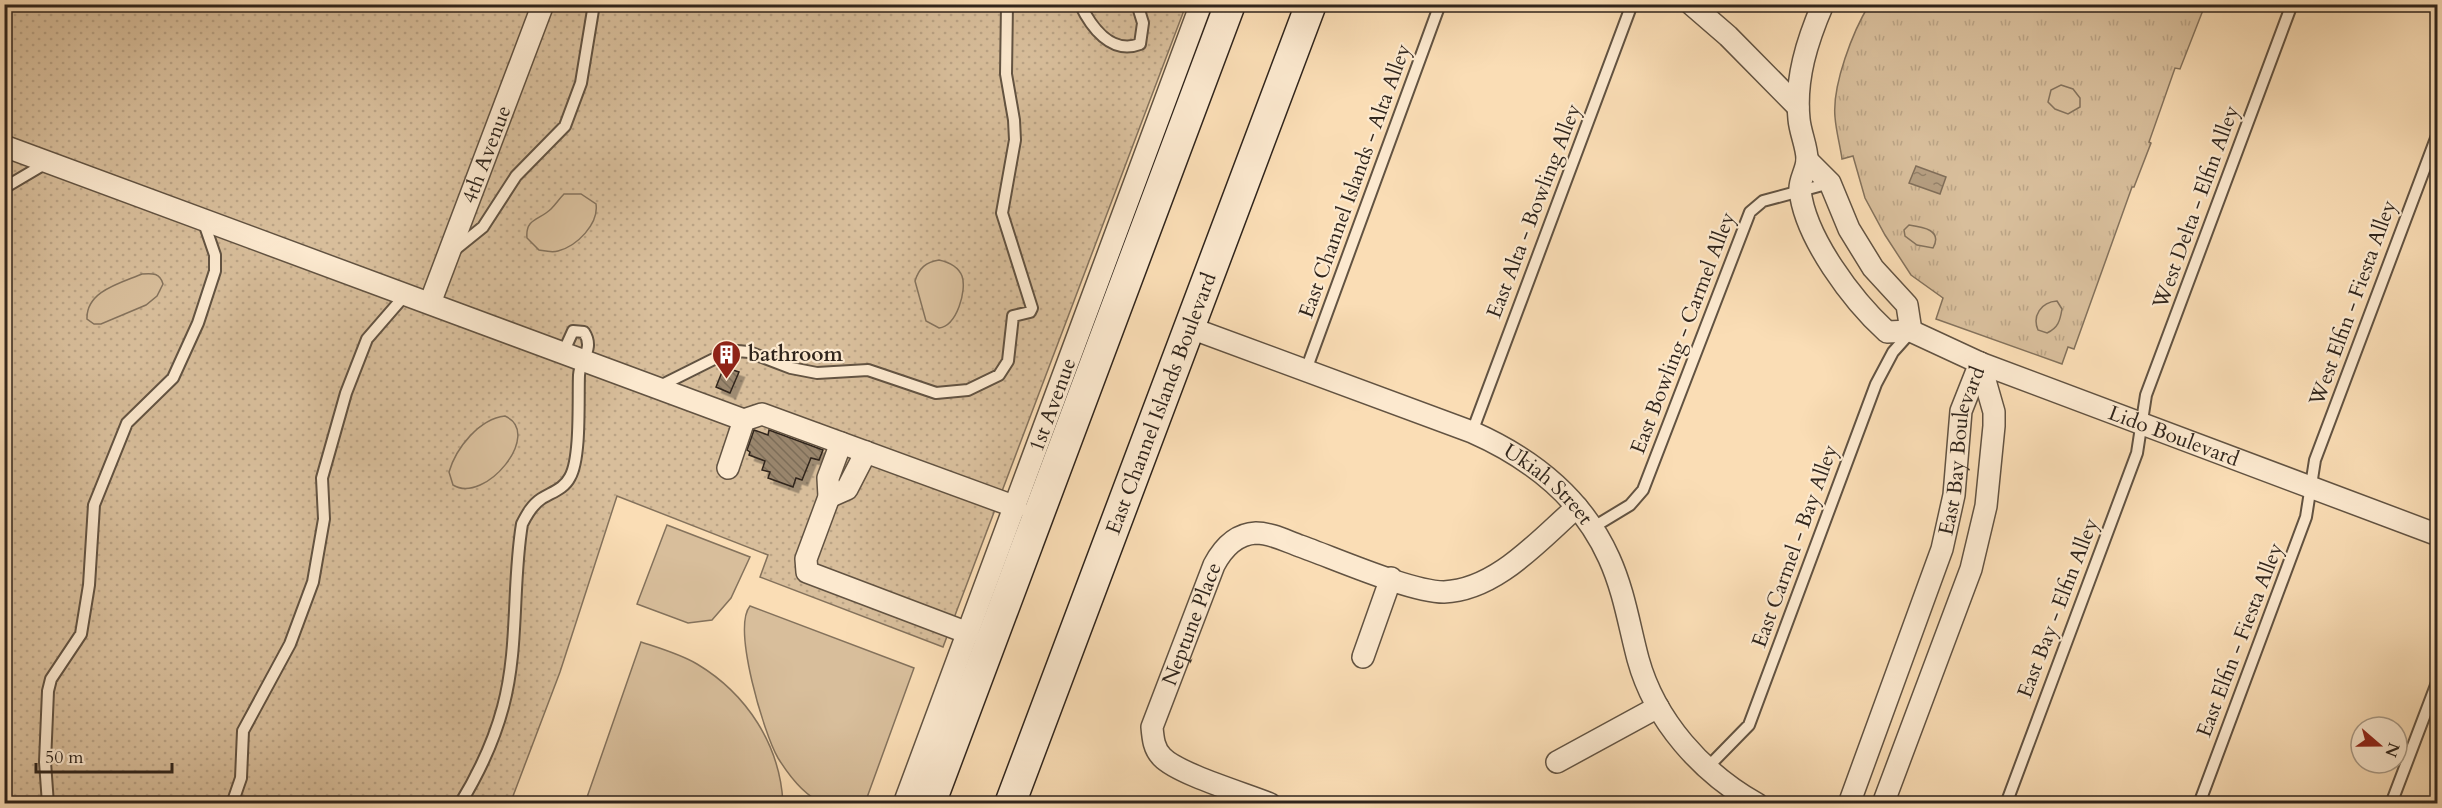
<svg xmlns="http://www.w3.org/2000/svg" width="2442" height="808" font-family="Cardo,serif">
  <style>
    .grass { fill: url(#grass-dots); stroke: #84725c; stroke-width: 1.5 }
    .park { fill: url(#park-tufts); stroke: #84725c; stroke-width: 1.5 }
    .garden { fill: #d8be9b; stroke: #84725c; stroke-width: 1.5 }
    .water { fill: url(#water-ripples); stroke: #806e59; stroke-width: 1.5 }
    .building { fill: url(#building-back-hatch); stroke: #30251c; stroke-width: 1.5; filter: url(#shadow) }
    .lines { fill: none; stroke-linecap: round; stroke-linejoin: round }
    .service-casing { stroke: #625342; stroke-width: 14 }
    .minor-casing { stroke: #625342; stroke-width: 24 }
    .secondary-casing { stroke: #30251c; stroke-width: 33 }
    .service { stroke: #fce9cf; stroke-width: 10 }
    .minor { stroke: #fce9cf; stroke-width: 21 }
    .secondary { stroke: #fce9cf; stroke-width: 30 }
    .labels { text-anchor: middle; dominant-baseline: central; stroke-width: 4.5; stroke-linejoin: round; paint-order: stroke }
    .street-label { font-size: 21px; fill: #30251c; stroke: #fce9cf }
    .poi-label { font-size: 21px; font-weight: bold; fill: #30251c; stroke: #fce9cf; text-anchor: start }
  </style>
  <defs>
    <pattern id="grass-dots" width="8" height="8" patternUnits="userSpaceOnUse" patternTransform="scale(1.5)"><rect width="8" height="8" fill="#d8be9b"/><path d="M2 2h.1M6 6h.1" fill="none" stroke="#baa385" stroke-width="1.8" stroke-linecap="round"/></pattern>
    <pattern id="park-tufts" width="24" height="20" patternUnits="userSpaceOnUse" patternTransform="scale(1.5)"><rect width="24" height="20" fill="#d8be9b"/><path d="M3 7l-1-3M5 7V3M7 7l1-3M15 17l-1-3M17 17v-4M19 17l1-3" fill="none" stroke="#baa385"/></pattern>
    <pattern id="water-ripples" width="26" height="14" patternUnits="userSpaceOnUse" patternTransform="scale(1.5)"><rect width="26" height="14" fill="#b59e81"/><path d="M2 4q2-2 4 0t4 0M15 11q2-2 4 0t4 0" fill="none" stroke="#948169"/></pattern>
    <pattern id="building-back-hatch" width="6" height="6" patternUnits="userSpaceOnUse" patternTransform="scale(1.5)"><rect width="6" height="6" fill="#99856c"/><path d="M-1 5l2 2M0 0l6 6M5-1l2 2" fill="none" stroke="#7d6d58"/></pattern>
    <filter id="shadow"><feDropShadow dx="5.5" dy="5.5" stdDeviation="0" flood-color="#0004"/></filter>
  </defs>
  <rect width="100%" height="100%" fill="#faddb5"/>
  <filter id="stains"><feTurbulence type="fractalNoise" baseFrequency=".00333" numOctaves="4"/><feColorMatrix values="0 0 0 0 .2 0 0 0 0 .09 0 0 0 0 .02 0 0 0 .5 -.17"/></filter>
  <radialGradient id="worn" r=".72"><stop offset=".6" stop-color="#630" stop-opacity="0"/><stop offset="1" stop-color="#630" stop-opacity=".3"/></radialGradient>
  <path class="grass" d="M4 5H1186L943 647 760 577 768 555 617 496 560 672 510 804 5 803Z"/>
  <path class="park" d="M1869 5H2205L2180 69 2175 68 2149 142 2151 143 2134 187H2132L2074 349 2068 347 2062 364 1936 319 1943 298 1911 275 1885 235 1865 198 1853 156 1842 159C1840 145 1836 131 1835 117 1832 85 1853 31 1869 5Z"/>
  <path class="garden" d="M2061 85 2073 89 2080 98V107L2068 114 2055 109 2048 102 2051 90Z
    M564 194H581L596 204C599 224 577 246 558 251 552 253 545 251 539 250L527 238C525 218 540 220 551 209 556 204 559 199 564 194Z
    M1909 225C1923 227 1943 230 1933 248L1917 245 1905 236 1904 230Z
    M939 260C948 262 958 266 962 276 967 290 957 326 939 328L926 321 915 281C919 268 926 262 939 260Z
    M142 274C153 273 160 273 163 284L157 296 146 305 101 324H94L87 319C86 291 121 283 142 274Z
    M2057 301 2062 309C2060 321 2058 328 2047 333L2038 330C2032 316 2041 302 2057 301Z
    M505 416C544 433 485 505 453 485L449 472C456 448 479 419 505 416Z
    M667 525 750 557 731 598 712 620 688 623 637 604Z
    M750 606 914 668 865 803C853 804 834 807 823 803 804 796 788 774 778 758 764 734 732 628 750 606Z
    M641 642C659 648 680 654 697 664 747 694 780 745 783 803H585Z"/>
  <path class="water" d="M1916 166 1946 177 1940 194 1909 183Z"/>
  <path class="building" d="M724 367 739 372 730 393 716 387Z
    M754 430 768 435 769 430 823 450 819 460 811 458 802 480 796 478 793 487 768 478 770 472 762 470 765 461 749 455 750 452 747 450Z"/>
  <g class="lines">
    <defs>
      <path id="service" d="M1080 4C1091 27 1111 55 1140 44L1143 23 1139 10
        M4 188 48 162
        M452 252 483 227 516 176 565 126 581 83 594 4
        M1306 370 1440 4
        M656 388 722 355 737 351 749 352 791 368 817 373 868 370 936 393 968 390 999 375 1008 361 1013 316 1030 312 1032 308 1002 213 1015 140 1014 120 1006 74 1007 4
        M1472 432 1632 4
        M1592 528 1630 505 1643 490 1750 212 1763 201 1830 183
        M1707 768 1749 725 1876 384 1893 352 1910 333
        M48 804 45 762 48 691 51 679 81 634 89 585 94 505 127 423 173 378 198 323 215 271V255L203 220
        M232 804 241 778 243 731 290 644 313 582 324 519 322 478 346 393 367 339 406 294
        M460 804C479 773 494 741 503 707 519 648 512 584 522 524 527 514 532 505 541 499 552 492 564 489 570 477 581 458 578 399 579 375 580 359 595 349 584 332L573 331 563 353
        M2006 804 2137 453 2146 395 2292 4
        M2199 804 2306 517 2315 460 2438 133
        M2391 804 2438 680"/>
      <g id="minor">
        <path d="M1691 4 1728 36 1798 107"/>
        <path id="s1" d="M1823 4C1807 41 1795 79 1799 119 1800 132 1807 147 1807 159 1807 170 1799 180 1800 190 1805 238 1853 301 1887 332L1911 331 1980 363 2438 535"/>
        <path d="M4 146 744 420"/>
        <path d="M1807 160 1830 183 1849 229 1873 268 1907 305 1911 331"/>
        <path id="s2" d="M430 303 543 4"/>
        <path id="s3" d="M1188 327 1472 432C1531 458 1582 498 1609 558 1624 591 1629 625 1638 659 1655 721 1702 773 1757 804"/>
        <path d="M841 443 828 478 829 497 806 559 807 572 968 633"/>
        <path d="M728 468 744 420 762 414 1016 507"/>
        <path d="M829 497 847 489 866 452"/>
        <path d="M1363 657 1391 578"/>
        <path d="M1557 762 1658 707"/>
        <path id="s4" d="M904 804 1201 4"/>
        <path id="s5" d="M1270 804C1246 794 1178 774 1162 757 1154 749 1153 739 1152 727L1214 565C1223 548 1236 534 1256 533 1271 533 1286 541 1300 546 1334 558 1411 592 1444 592 1497 590 1540 539 1577 507"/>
        <path id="s6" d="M1849 804 1942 549 1954 495 1961 411 1980 363"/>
        <path d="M1883 804 1971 569 1986 506 1994 426V412L1980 363"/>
      </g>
      <g id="secondary">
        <path d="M930 804 1230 4"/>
        <path id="s7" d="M1010 804 1311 4"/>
      </g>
    </defs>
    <use href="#service" class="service-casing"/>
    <use href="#minor" class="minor-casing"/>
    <use href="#secondary" class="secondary-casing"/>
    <use href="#service" class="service"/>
    <use href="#minor" class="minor"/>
    <use href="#secondary" class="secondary"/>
  </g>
  <defs>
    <symbol id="building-pin" viewBox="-11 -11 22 30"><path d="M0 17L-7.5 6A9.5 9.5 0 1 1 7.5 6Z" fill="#8f2418" stroke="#fce9cf"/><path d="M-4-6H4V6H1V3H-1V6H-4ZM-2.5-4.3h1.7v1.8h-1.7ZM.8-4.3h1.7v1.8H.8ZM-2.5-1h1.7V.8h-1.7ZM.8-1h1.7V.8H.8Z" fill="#fff"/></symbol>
  </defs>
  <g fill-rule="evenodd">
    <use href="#building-pin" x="710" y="338" width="33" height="45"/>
  </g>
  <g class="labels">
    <g class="street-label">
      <text stroke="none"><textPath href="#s2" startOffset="159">4th Avenue</textPath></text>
      <text transform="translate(1355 181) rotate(-70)">East Channel Islands - Alta Alley</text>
      <text transform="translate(2196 207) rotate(-70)">West Delta - Elfin Alley</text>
      <text transform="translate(1534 211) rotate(-69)">East Alta - Bowling Alley</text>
      <text transform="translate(2353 303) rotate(-70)">West Elfin - Fiesta Alley</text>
      <text transform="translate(1683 333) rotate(-69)">East Bowling - Carmel Alley</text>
      <text stroke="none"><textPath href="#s4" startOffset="426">1st Avenue</textPath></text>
      <text stroke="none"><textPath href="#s7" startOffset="428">East Channel Islands Boulevard</textPath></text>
      <text stroke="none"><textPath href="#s1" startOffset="668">Lido Boulevard</textPath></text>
      <text stroke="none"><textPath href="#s6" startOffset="372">East Bay Boulevard</textPath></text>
      <text stroke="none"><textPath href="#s3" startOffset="396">Ukiah Street</textPath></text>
      <text transform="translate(1795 546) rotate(-70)">East Carmel - Bay Alley</text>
      <text transform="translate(2058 608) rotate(-69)">East Bay - Elfin Alley</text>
      <text stroke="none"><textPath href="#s5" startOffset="261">Neptune Place</textPath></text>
      <text transform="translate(2240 640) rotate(-69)">East Elfin - Fiesta Alley</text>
    </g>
    <g class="poi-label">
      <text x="748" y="354">bathroom</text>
    </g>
  </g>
  <rect width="2442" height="808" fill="none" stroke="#faddb5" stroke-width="24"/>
  <rect x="6" y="6" width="2430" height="796" fill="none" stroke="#30251c" stroke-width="3"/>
  <rect x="12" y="12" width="2418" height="784" fill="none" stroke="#30251c" stroke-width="1.5"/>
  <g transform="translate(2379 745) rotate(110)"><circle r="28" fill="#fce9cf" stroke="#aa9b87" stroke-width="1.5"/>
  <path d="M0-4.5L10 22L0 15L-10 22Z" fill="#8f2418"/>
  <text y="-9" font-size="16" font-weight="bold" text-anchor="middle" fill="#30251c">N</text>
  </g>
  <path d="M36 763v9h136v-9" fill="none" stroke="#30251c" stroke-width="3"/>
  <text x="45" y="763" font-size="18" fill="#30251c" stroke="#fce9cf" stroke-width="4.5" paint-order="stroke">50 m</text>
  <rect width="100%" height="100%" filter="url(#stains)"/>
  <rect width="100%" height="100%" fill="url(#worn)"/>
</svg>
